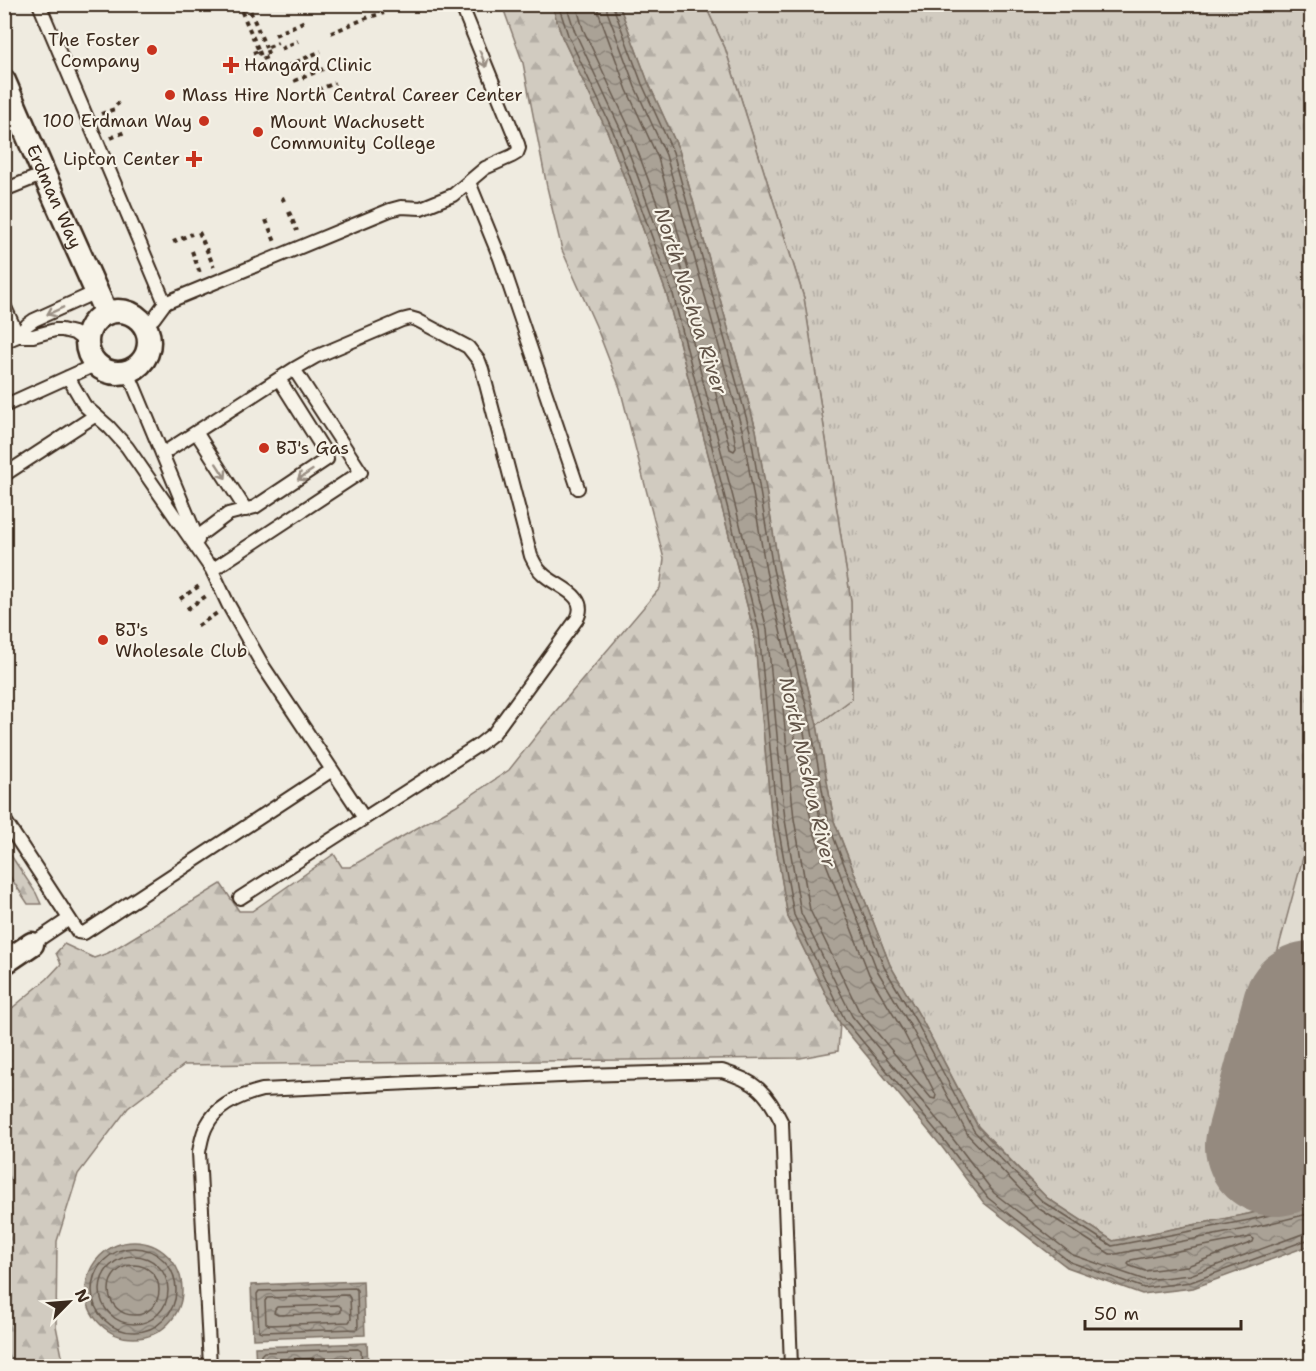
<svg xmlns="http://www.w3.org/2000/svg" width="1316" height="1371" font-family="'Shantell Sans',sans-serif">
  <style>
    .built { fill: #e0dbd0 }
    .grass { fill: url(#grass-tufts); stroke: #867a6f; stroke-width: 1.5 }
    .forest { fill: url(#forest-firs); stroke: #867a6f; stroke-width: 1.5 }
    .water { fill: url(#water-waves); stroke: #7e7266; stroke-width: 1.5 }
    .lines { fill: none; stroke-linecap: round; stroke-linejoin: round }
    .shore { stroke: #675a4e; stroke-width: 1.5 }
    .runway { stroke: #958a7f; stroke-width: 140 }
    .service-casing { stroke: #3b2a1e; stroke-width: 16 }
    .minor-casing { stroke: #3b2a1e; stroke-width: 27 }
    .path { stroke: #3b2a1e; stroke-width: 4; stroke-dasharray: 4.5 4.5; stroke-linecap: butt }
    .service { stroke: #f7f3e8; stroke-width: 12 }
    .minor { stroke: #f7f3e8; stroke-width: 22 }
    .oneway { stroke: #998e83 }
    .poi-dot { fill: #c8321e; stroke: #f7f3e8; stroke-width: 2 }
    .labels { text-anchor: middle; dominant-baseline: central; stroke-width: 4.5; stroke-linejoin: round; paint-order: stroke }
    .poi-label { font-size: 18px; fill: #3b2a1e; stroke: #f7f3e8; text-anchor: start }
    .street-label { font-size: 18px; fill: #3b2a1e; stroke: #f7f3e8 }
    .water-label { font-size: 20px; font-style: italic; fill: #625448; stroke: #f7f3e8 }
  </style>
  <defs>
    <pattern id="grass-tufts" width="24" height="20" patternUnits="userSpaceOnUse" patternTransform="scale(1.5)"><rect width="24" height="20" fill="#d1cbc0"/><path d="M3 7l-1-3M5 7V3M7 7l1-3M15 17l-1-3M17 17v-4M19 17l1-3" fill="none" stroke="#b4aea5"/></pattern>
    <pattern id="forest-firs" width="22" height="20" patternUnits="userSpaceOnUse" patternTransform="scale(1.5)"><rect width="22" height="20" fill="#d1cbc0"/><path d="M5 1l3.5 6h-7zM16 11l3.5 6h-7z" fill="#b4aea5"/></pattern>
    <pattern id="water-waves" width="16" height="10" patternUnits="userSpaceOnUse" patternTransform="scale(1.5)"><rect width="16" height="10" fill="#aaa296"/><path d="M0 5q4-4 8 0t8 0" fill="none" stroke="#8c847a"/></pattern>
  </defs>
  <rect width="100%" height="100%" fill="#efebe0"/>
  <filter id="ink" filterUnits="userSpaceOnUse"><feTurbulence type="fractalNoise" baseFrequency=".0167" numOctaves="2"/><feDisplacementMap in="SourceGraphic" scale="12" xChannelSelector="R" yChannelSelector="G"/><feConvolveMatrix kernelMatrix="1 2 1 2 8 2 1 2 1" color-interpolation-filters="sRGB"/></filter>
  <g filter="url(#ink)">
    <path class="built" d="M1311 467V1182L1239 1150 1182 1076Z"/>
    <path class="grass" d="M705 5H1311V828L1227 1138 1311 1159V1199L1248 1214 1113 1241 1047 1198 978 1126 922 1020 890 965 834 821 817 725 852 699 851 601 804 298 725 48Z"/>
    <path class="forest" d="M502 5H552L562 37 608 133 667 295 754 632 772 822 788 917 840 1023 838 1051 800 1058 184 1065 128 1108 78 1174 57 1241 56 1326 64 1366H5V1014L47 979 61 964 56 953 64 944 94 958 108 953 221 884 239 911H252L334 854 342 867H350L455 806 509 770 555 712 660 588 664 559 620 388 596 326 562 250 547 187 523 63Z
      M619 5H705L725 48 804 298 851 601 852 699 817 725 779 568 756 430 679 150 648 82Z
      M4 845 36 893 41 904H28L5 869Z"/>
    <path class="water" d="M552 5H619L648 82 679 150 756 430 779 568 817 725 834 821 890 965 922 1020 978 1127 1047 1198 1113 1241 1248 1214 1311 1199V1245L1193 1288 1142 1294 1067 1267 984 1203 942 1147 840 1023 788 917 772 822 754 632 667 295 608 133 562 37Z
      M86 1290a48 48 0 1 1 96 0a48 48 0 1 1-96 0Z
      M363 1281 365 1335 253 1339 251 1285Z
      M367 1343 368 1366H256L255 1347Z"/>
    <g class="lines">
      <path class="shore" d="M558 4 568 35 613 131 673 294 759 631 777 821 794 915 845 1020 947 1144 988 1198 1070 1262 1144 1288 1191 1282 1307 1240H1312
        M566 4 575 32 620 128 680 292 767 629 785 820 801 913 852 1016 953 1139 994 1193 1073 1255 1145 1280 1190 1275 1305 1233 1312 1232
        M576 4 583 29 628 125 685 279 689 281 690 277 658 158 627 90 599 14 597 4
        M607 4V11L635 87 666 155 743 433 766 571 803 727 821 824 877 970 911 1027 968 1135 1038 1208 1110 1254H1116L1251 1228 1312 1213
        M614 4V9L642 84 673 152 750 431 773 569 811 726 828 823 884 967 917 1023 974 1131 1043 1202 1112 1246 1249 1220 1312 1205
        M707 347 710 349 734 435 736 448 734 451 730 449 705 351Z
        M786 705 789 707 813 830 869 974 903 1031 936 1095 935 1099 931 1098 859 1011 810 910 794 819 783 708Z
        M1251 1237 1254 1239 1253 1242 1187 1266 1145 1271 1130 1266 1128 1264 1131 1260Z
        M92 1290a42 42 0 1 1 84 0a42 42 0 1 1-84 0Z
        M100 1290a34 34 0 1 1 68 0a34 34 0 1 1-68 0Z
        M109 1290a25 25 0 1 1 50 0a25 25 0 1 1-50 0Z
        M355 1288 357 1290 358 1326 357 1329 262 1332 259 1331 257 1294 259 1291Z
        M348 1295 350 1298 351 1319 349 1322 269 1325 266 1323 265 1301 267 1298Z
        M338 1305 341 1307V1312L339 1313 278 1315 274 1313 275 1309 277 1307Z
        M261 1366V1355L264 1352 358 1349 361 1351 362 1366
        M269 1366V1362L271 1360 351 1357 354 1359V1366"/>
      <path class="runway" d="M1275 1146 1312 1011"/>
      <defs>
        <path id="service" d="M39 4 165 303
          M469 182 500 258 578 488
          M4 190 44 174
          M4 305 18 336
          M144 325 154 318 165 303 177 298 390 210 401 207 421 208 453 195 485 168 512 156 517 153 519 148 518 144 461 4
          M18 336 27 325 34 320 96 292
          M4 342 18 336H33L55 330H62L74 333 82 339 89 348
          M128 372 198 540
          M68 377 85 406 109 427 127 447 212 570 361 472 294 369
          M4 406 97 364
          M196 432 246 510
          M162 454 294 369 315 357 402 320 410 318 417 320 468 347 479 361 482 369 531 556C534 562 537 569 542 573 555 587 590 594 577 619L494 733 480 744 240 898
          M4 475 96 415
          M192 541 228 514 255 507 327 459 325 452 279 379
          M209 564 228 604 263 666 364 818
          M4 819 76 929 78 932 84 933 332 770
          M32 944 69 919
          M210 1366 199 1152C201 1143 202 1133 207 1125 217 1105 242 1095 262 1090L583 1075 722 1071C756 1081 767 1092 782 1123L791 1366"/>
        <g id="minor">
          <path id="s1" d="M4 81 44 174 106 313"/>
          <circle cx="118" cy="342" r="31"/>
          <path d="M4 963 32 944"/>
        </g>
      </defs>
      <use href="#service" class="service-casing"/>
      <use href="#minor" class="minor-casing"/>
      <path class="path" d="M331 33 369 17 384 13
        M275 35 307 20
        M281 49 298 41
        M259 51 262 59 269 56 266 48 278 43
        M253 53 259 51 241 10 249 8 266 48
        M288 66 321 51
        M294 81 328 67
        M301 97 335 83
        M116 105 119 103
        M101 114 117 108
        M111 138 127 131
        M282 197 286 205
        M289 212 297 231
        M266 220 275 242
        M199 232 214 267
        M173 242 192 234
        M192 251 200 273
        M180 599 202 584
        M187 609 209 594
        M198 626 217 613"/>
      <use href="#service" class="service"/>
      <use href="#minor" class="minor"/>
    </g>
    <defs><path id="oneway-shaft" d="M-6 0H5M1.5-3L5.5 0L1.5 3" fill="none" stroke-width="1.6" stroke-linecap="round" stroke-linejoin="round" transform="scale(1.5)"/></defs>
    <g class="oneway">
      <use href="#oneway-shaft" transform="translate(483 59) rotate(68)"/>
      <use href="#oneway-shaft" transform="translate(55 311) rotate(156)"/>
      <use href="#oneway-shaft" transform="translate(221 471) rotate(57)"/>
      <use href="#oneway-shaft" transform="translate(305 475) rotate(147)"/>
    </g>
  </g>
  <g class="poi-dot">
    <circle cx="152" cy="50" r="6"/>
    <path d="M228 56h6v6h6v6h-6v6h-6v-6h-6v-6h6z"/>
    <circle cx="170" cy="95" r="6"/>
    <circle cx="204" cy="121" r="6"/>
    <circle cx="258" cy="132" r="6"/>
    <path d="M191 150h6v6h6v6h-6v6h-6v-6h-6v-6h6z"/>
    <circle cx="264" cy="448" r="6"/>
    <circle cx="103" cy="640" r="6"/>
  </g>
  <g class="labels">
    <g class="poi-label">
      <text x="140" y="40" text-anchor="end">The Foster<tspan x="140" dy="21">Company</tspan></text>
      <text x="244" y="65">Hangard Clinic</text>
      <text x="182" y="95">Mass Hire North Central Career Center</text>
      <text x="192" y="121" text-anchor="end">100 Erdman Way</text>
      <text x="270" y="122">Mount Wachusett<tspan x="270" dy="21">Community College</tspan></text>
      <text x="180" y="159" text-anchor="end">Lipton Center</text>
      <text x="276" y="448">BJ's Gas</text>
      <text x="115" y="630">BJ's<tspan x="115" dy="21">Wholesale Club</tspan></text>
    </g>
    <g class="street-label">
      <text stroke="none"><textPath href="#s1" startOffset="126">Erdman Way</textPath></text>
    </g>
    <g class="water-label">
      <text transform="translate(691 301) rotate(72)">North Nashua River</text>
      <text transform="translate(808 772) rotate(77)">North Nashua River</text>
    </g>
  </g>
  <rect width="1316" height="1371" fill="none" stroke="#f7f3e8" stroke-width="24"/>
  <rect x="12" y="12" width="1292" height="1347" fill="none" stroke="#3b2a1e" stroke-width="2" filter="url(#ink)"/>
  <g transform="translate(69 1302) rotate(65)" stroke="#f7f3e8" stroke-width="4.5" paint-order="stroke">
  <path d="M0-4.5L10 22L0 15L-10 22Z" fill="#3b2a1e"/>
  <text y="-9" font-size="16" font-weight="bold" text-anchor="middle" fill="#3b2a1e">N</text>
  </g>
  <path d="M1085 1320v9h156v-9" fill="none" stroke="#3b2a1e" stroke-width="3"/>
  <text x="1094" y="1320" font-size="18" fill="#3b2a1e" stroke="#f7f3e8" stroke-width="4.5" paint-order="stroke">50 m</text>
</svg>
